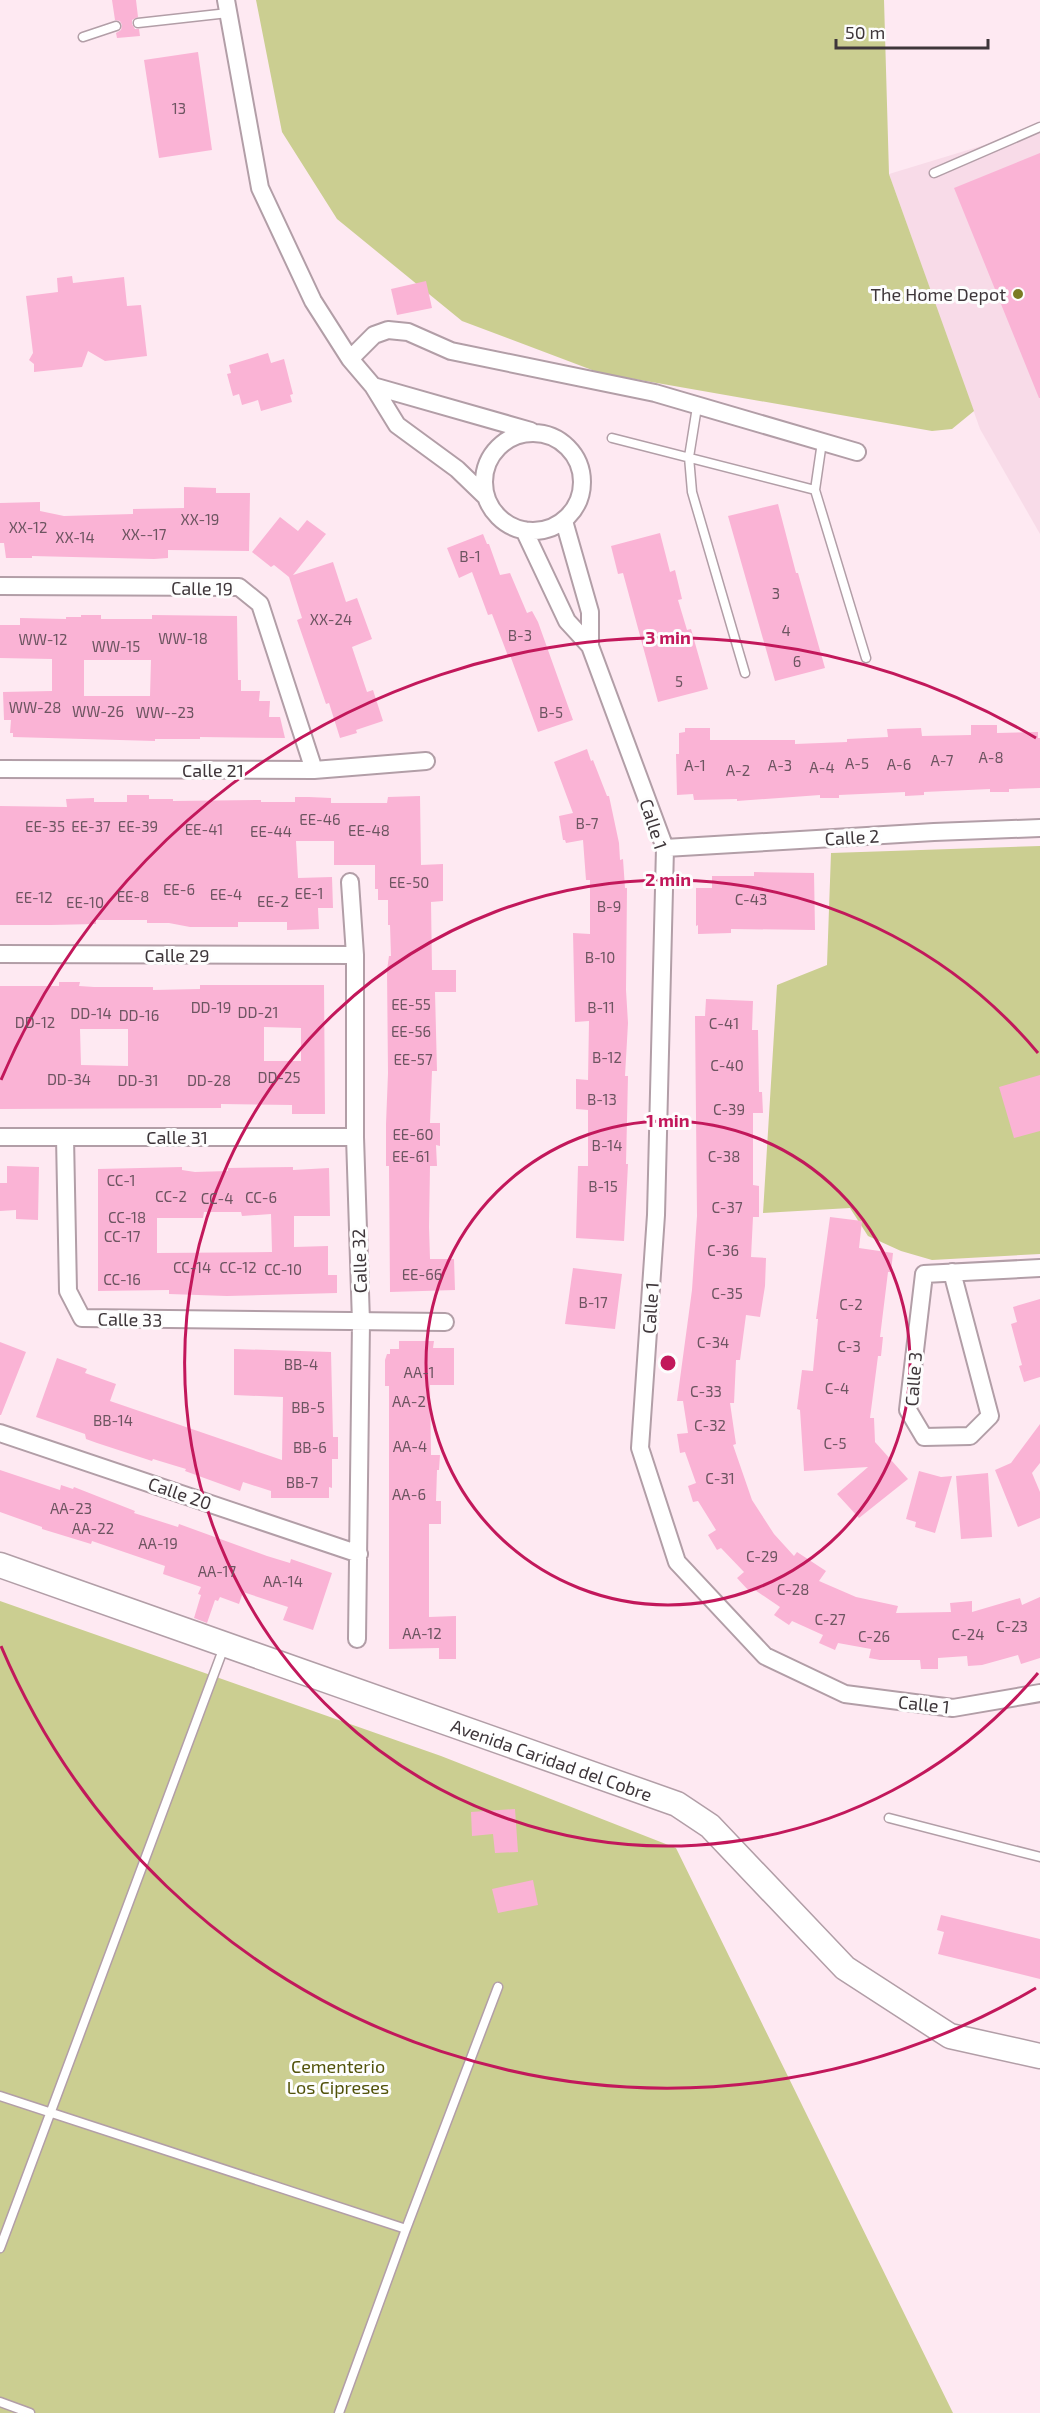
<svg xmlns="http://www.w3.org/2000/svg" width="1040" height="2413" font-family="'Exo 2',sans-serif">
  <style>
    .built { fill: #f8dbe8 }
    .green { fill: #cbce91 }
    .building { fill: #fab3d5; fill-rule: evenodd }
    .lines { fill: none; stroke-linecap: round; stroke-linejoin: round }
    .lane-casing { stroke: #b29ea7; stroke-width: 11 }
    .street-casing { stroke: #b29ea7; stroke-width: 20 }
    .secondary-casing { stroke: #b29ea7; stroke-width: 27 }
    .lane { stroke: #fff; stroke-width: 8 }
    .street { stroke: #fff; stroke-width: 16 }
    .secondary { stroke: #fff; stroke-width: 24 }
    .ring { fill: none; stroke: #c2185b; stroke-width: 3 }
    .poi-dot { fill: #7a7b23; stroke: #fdfdfd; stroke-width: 2 }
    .labels { text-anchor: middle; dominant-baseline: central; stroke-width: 6; stroke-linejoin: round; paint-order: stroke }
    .number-label { font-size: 15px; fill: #6d5561 }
    .poi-label { font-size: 18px; fill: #3e363a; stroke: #fdfdfd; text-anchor: end }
    .street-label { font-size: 18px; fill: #3e363a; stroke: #fdfdfd }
    .park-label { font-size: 18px; fill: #51520a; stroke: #fdfdfd }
    .centre { fill: #c2185b; stroke: #fdfdfd; stroke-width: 3 }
    .ring-label { font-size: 18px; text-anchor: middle; font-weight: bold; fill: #c2185b; stroke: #fdfdfd; stroke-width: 6; stroke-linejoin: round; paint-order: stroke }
  </style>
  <rect width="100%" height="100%" fill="#fee9f2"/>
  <path class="built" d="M1040 128V534L980 429 889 174Z"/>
  <path class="green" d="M256 0H884L889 174 974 411 952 429 932 431 600 373 462 321 337 219 282 132Z
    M1040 846V1254L932 1260 901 1251 868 1236 850 1208 763 1213 777 985 827 965 831 853Z
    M0 1601 441 1756 676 1848 953 2413H0Z"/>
  <path class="building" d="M112 0H136L138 17 132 20V24L135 29H139L140 36 117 38 116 33 121 30 122 25 120 21 115 20Z
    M198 52 212 150 159 158 144 60Z
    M1040 153V398H1039L954 188Z
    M72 276 73 283 124 277 127 306 141 305 147 356 105 361 88 351 82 367 34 372V364L29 360 33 353 26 296 58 292 57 278Z
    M426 281 432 308 397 315 391 289Z
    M268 353 271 363 284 359 293 394 290 395 292 402 261 411 258 400 242 405 239 394 233 396 227 374 231 373 229 365Z
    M184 487 216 488V493H250L249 551 168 550V558L154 559 32 556V558H6L4 543H0V503L40 502V511L64 516 133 514V509L184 508Z
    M778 504 796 573H798L825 668 775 681 728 516Z
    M280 517 298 531 307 520 326 534 293 575 333 562 346 602 357 598 372 639 352 647 367 692 373 690 383 721 356 730 357 733 340 738 329 703 326 704 297 620 302 618 289 577 274 565 271 567 252 552Z
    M660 533 670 572 675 570 682 599 678 600 687 630 691 629 708 689 658 702 623 573 618 574 611 546Z
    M483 534 487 544H489L500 575 510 573 527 613 532 611 538 622 573 720 538 732 510 655 508 656 492 614 488 615 472 572 459 578 447 548Z
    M81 615H101V619H152V615L237 616 238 680H241V691H260L259 701H270L269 717H280L285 738 200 737V739H155V741L13 737V733H10L11 720H4L3 692 52 691V659L0 658V625H20V618L66 619V617H81ZM84 660H151L150 696H84Z
    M971 725H997V733L1038 732V738H1040V788L1009 789V792H990V789L924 792V795L905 796V792L839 795V798H820V795L737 801V799L694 800 693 794 677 795 676 754H679V733L685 732V728H710V740H795V744L847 742V739L888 737 887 729 921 728 922 736 971 735Z
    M587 749 591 761 593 760 607 796H609L619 843 620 860 623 859 625 888H627L626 990 628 1023 625 1076H628L626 1164H628L624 1241 576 1238 578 1166H588V1110L576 1109V1079L588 1080 589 1021 575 1022 573 933 590 934V880H586L583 840 566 843 565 840H563L559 816 573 813 554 762Z
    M127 795H149V799H173V801L261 800V802H295V797H309L331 798V803H387L388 797 420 796 421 865 443 864V901L431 902 432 970H456V992H435L437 1071H432L430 1123H440V1146L436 1145 437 1166H430L429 1227 430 1259H454L455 1290 390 1292 389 1166H386V1124L388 1073 387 970 389 956H391L390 925H388V900H378V889H375V865H334V841H296L298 878 332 877 333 908H318L319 929 287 930V922H238V927H190L169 923H147V920H96V924L51 925H0V806L67 807 66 799 94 798V802H127Z
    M754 872 814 873 815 930 731 929V933L698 934V925L696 926V888H712V876H754Z
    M59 982H80L79 986 94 987H153V990L200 989V985H324L325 1114H292V1105L221 1104V1108L0 1109V986H59ZM264 1027 301 1028V1061H264ZM80 1029H128V1066L81 1065Z
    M706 999 753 1001 752 1030H758L759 1092H762L763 1113H753V1185L759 1186V1217H753L751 1257 766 1258 765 1286 760 1317 746 1315 740 1360H736L734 1403H730L736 1444 733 1445 752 1500 774 1534 794 1556 797 1552 826 1571 819 1581 856 1597 898 1606 896 1613 951 1612 950 1603 972 1601V1612L1020 1598 1022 1605 1040 1597V1658L1021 1664 1018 1655 982 1665 968 1666 967 1656 938 1658V1669H921L920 1660H880L869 1658 871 1649 838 1643 835 1650 819 1643 823 1635 792 1621 789 1625 774 1615 780 1607 752 1588 749 1591 737 1578 744 1572 721 1548 717 1550 708 1535 716 1530 698 1501 693 1502 688 1486 696 1483 685 1452 680 1453 677 1434 688 1433 683 1401H677L692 1290 697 1216 695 1016H705Z
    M1040 1075V1131L1014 1138 999 1087Z
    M7 1166 39 1167 38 1220 16 1219V1210L0 1211V1183H7Z
    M182 1167V1170L195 1172 228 1171V1168L293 1167V1170L329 1168 330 1216H294V1247L328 1246V1275H337V1293L227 1296 169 1294V1290L98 1291V1169ZM204 1212H241L242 1216 271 1214 272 1252 157 1253V1218H203Z
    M830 1217 862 1221 859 1248 893 1253 891 1272H888L880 1337H883L881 1356H878L870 1418H874L875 1442 908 1479 859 1518 837 1494 868 1467 804 1471 800 1410 797 1409 802 1370 813 1371 818 1319H816Z
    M573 1268 622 1274 615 1329 565 1324Z
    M1040 1299V1377L1024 1382 1019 1366 1022 1365 1011 1324 1017 1322 1013 1307Z
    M399 1341H434L433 1348H454V1385H430L431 1455H440L439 1470H437L436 1501H441V1524H429V1617L456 1616V1659H439V1648L389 1649V1386H385V1360L387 1354H390V1349H399Z
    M0 1342 26 1352 1 1415H0Z
    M234 1349 331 1352 333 1437H338V1459H332V1488L329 1487V1498H271V1491L243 1482 240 1491 185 1471 186 1469 153 1459 152 1461 97 1443 86 1439 85 1434 36 1417 57 1358 87 1369 85 1373 116 1384 110 1401 282 1460 283 1397 234 1395Z
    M1040 1424V1463L1032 1473 1040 1492V1518L1018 1527 995 1470 1011 1463Z
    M0 1470 60 1490 61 1485 73 1489 74 1487 135 1511 134 1513 178 1527 179 1524 267 1556 290 1563 291 1559 332 1573 313 1630 283 1620 288 1607 243 1592 239 1604 220 1597 218 1601 215 1600 207 1623 194 1618 201 1595 198 1594 201 1587 163 1574 165 1566 92 1541 91 1544 42 1529V1527L0 1512Z
    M919 1471 941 1477 952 1476 935 1533 915 1527 916 1522 906 1519Z
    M988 1473 992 1537 961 1539 956 1476Z
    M515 1809 518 1852 495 1853 493 1834 472 1836 471 1812Z
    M533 1880 538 1905 498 1913 492 1889Z
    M941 1915 1040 1939V1979L938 1954 944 1932 937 1930Z"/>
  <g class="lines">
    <defs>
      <path id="lane" d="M138 23 228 13
        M83 37 116 26
        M934 173 1040 127
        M697 407 689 457 692 492 745 673
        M612 438 815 490
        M822 442 815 490 866 658
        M889 1818 1040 1857
        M0 2096 406 2229 339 2413
        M406 2229 498 1987
        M0 2248 224 1647
        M0 2402 30 2413"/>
      <path id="street" d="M226 0 260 188 313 301 350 359 373 386 397 425 457 469 485 496
        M350 359 374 335 388 330 408 332 451 351 655 393 857 452
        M373 386 531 431
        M484 482a49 49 0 1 1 98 0a49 49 0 1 1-98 0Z
        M564 521 590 612V646L665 848 656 1215 640 1448 677 1562 765 1656 845 1694 953 1708 1040 1693
        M524 530 567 621 590 646
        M0 586 239 587 260 604 314 770
        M0 769 314 770 426 761
        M665 848 934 832 1040 828
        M350 882 355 955V1137L361 1322 357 1639
        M0 954 355 955
        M0 1137H355
        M65 1137 68 1291 82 1318 445 1322
        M952 1272 990 1416 970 1436 924 1437 908 1410 924 1274 1040 1268
        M0 1433 359 1554"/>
      <g id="secondary">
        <path id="s1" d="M0 1565 677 1804 710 1826 845 1968 950 2036 1040 2056"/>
      </g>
    </defs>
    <use href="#lane" class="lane-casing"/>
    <use href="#street" class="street-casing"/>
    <use href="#secondary" class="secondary-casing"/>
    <use href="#lane" class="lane"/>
    <use href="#street" class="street"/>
    <use href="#secondary" class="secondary"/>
  </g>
  <g class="ring">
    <circle cx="668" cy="1363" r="242"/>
    <path d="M1038 1673A483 483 0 1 1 1038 1053"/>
    <path d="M1036 1988A725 725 0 0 1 1 1646M1 1080A725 725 0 0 1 1036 738"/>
  </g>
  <circle class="poi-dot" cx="1018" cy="294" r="6"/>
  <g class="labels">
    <g class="number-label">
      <text x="179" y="108">13</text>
      <text x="200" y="519">XX-19</text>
      <text x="28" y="527">XX-12</text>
      <text x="144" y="534">XX--17</text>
      <text x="75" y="537">XX-14</text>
      <text x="470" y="556">B-1</text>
      <text x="776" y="593">3</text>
      <text x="331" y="619">XX-24</text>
      <text x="786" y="630">4</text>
      <text x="520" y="635">B-3</text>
      <text x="183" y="638">WW-18</text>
      <text x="43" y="639">WW-12</text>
      <text x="116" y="646">WW-15</text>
      <text x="797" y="661">6</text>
      <text x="679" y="681">5</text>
      <text x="35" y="707">WW-28</text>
      <text x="98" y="711">WW-26</text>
      <text x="165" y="712">WW--23</text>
      <text x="551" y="712">B-5</text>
      <text x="991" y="757">A-8</text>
      <text x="942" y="760">A-7</text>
      <text x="857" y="763">A-5</text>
      <text x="899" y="764">A-6</text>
      <text x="695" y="765">A-1</text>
      <text x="780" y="765">A-3</text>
      <text x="822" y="767">A-4</text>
      <text x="738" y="770">A-2</text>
      <text x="320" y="819">EE-46</text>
      <text x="587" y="823">B-7</text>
      <text x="45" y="826">EE-35</text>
      <text x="91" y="826">EE-37</text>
      <text x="138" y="826">EE-39</text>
      <text x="204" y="829">EE-41</text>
      <text x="369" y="830">EE-48</text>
      <text x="271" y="831">EE-44</text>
      <text x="409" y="882">EE-50</text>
      <text x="179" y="889">EE-6</text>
      <text x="309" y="893">EE-1</text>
      <text x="226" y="894">EE-4</text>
      <text x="133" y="896">EE-8</text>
      <text x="34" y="897">EE-12</text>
      <text x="751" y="899">C-43</text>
      <text x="273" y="901">EE-2</text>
      <text x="85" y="902">EE-10</text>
      <text x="609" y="906">B-9</text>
      <text x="600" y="957">B-10</text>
      <text x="411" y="1004">EE-55</text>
      <text x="211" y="1007">DD-19</text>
      <text x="601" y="1007">B-11</text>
      <text x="258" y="1012">DD-21</text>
      <text x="91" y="1013">DD-14</text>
      <text x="139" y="1015">DD-16</text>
      <text x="35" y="1022">DD-12</text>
      <text x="724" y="1023">C-41</text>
      <text x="411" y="1031">EE-56</text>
      <text x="607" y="1057">B-12</text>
      <text x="413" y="1059">EE-57</text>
      <text x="727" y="1065">C-40</text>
      <text x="279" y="1077">DD-25</text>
      <text x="69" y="1079">DD-34</text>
      <text x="138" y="1080">DD-31</text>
      <text x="209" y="1080">DD-28</text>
      <text x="602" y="1099">B-13</text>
      <text x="729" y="1109">C-39</text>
      <text x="413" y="1134">EE-60</text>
      <text x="607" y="1145">B-14</text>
      <text x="411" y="1156">EE-61</text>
      <text x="724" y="1156">C-38</text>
      <text x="121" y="1180">CC-1</text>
      <text x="603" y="1186">B-15</text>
      <text x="171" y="1196">CC-2</text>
      <text x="261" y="1197">CC-6</text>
      <text x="217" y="1198">CC-4</text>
      <text x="727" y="1207">C-37</text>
      <text x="127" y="1217">CC-18</text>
      <text x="122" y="1236">CC-17</text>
      <text x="723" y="1250">C-36</text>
      <text x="192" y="1267">CC-14</text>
      <text x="238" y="1267">CC-12</text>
      <text x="283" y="1269">CC-10</text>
      <text x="422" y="1274">EE-66</text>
      <text x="122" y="1279">CC-16</text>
      <text x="727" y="1293">C-35</text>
      <text x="593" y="1302">B-17</text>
      <text x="851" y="1304">C-2</text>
      <text x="713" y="1342">C-34</text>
      <text x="849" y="1346">C-3</text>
      <text x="301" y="1364">BB-4</text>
      <text x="419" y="1372">AA-1</text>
      <text x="837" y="1388">C-4</text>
      <text x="706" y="1391">C-33</text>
      <text x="409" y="1401">AA-2</text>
      <text x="308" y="1407">BB-5</text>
      <text x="113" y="1420">BB-14</text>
      <text x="710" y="1425">C-32</text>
      <text x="835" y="1443">C-5</text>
      <text x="410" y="1446">AA-4</text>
      <text x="310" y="1447">BB-6</text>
      <text x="720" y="1478">C-31</text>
      <text x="302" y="1482">BB-7</text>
      <text x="409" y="1494">AA-6</text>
      <text x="71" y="1508">AA-23</text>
      <text x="93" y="1528">AA-22</text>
      <text x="158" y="1543">AA-19</text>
      <text x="762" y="1556">C-29</text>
      <text x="217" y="1571">AA-17</text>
      <text x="283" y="1581">AA-14</text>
      <text x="793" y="1589">C-28</text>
      <text x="830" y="1619">C-27</text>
      <text x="1012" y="1626">C-23</text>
      <text x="422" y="1633">AA-12</text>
      <text x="968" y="1634">C-24</text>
      <text x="874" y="1636">C-26</text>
    </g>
    <g class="poi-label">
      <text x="1006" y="294">The Home Depot</text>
    </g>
    <g class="street-label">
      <text transform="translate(202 588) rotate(1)">Calle 19</text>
      <text x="213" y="770">Calle 21</text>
      <text transform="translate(654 824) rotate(72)">Calle 1</text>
      <text transform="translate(852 837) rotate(-3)">Calle 2</text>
      <text x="177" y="955">Calle 29</text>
      <text x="177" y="1137">Calle 31</text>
      <text transform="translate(359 1261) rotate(-92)">Calle 32</text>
      <text transform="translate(650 1308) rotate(-86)">Calle 1</text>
      <text transform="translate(130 1319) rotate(1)">Calle 33</text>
      <text transform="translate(913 1379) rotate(-86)">Calle 3</text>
      <text transform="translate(180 1493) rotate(19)">Calle 20</text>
      <text transform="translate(924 1704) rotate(6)">Calle 1</text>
      <text stroke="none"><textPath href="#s1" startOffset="585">Avenida Caridad del Cobre</textPath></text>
    </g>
    <g class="park-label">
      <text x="338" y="2066">Cementerio<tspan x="338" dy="21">Los Cipreses</tspan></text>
    </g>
  </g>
  <circle cx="668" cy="1363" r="9" class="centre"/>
  <g class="ring-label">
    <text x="668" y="644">3 min</text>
    <text x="668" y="886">2 min</text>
    <text x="668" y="1127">1 min</text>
  </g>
  <path d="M836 39v9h152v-9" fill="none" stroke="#3e363a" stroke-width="3"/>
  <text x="845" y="39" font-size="18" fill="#3e363a" stroke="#fdfdfd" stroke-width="4.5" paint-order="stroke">50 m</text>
</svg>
